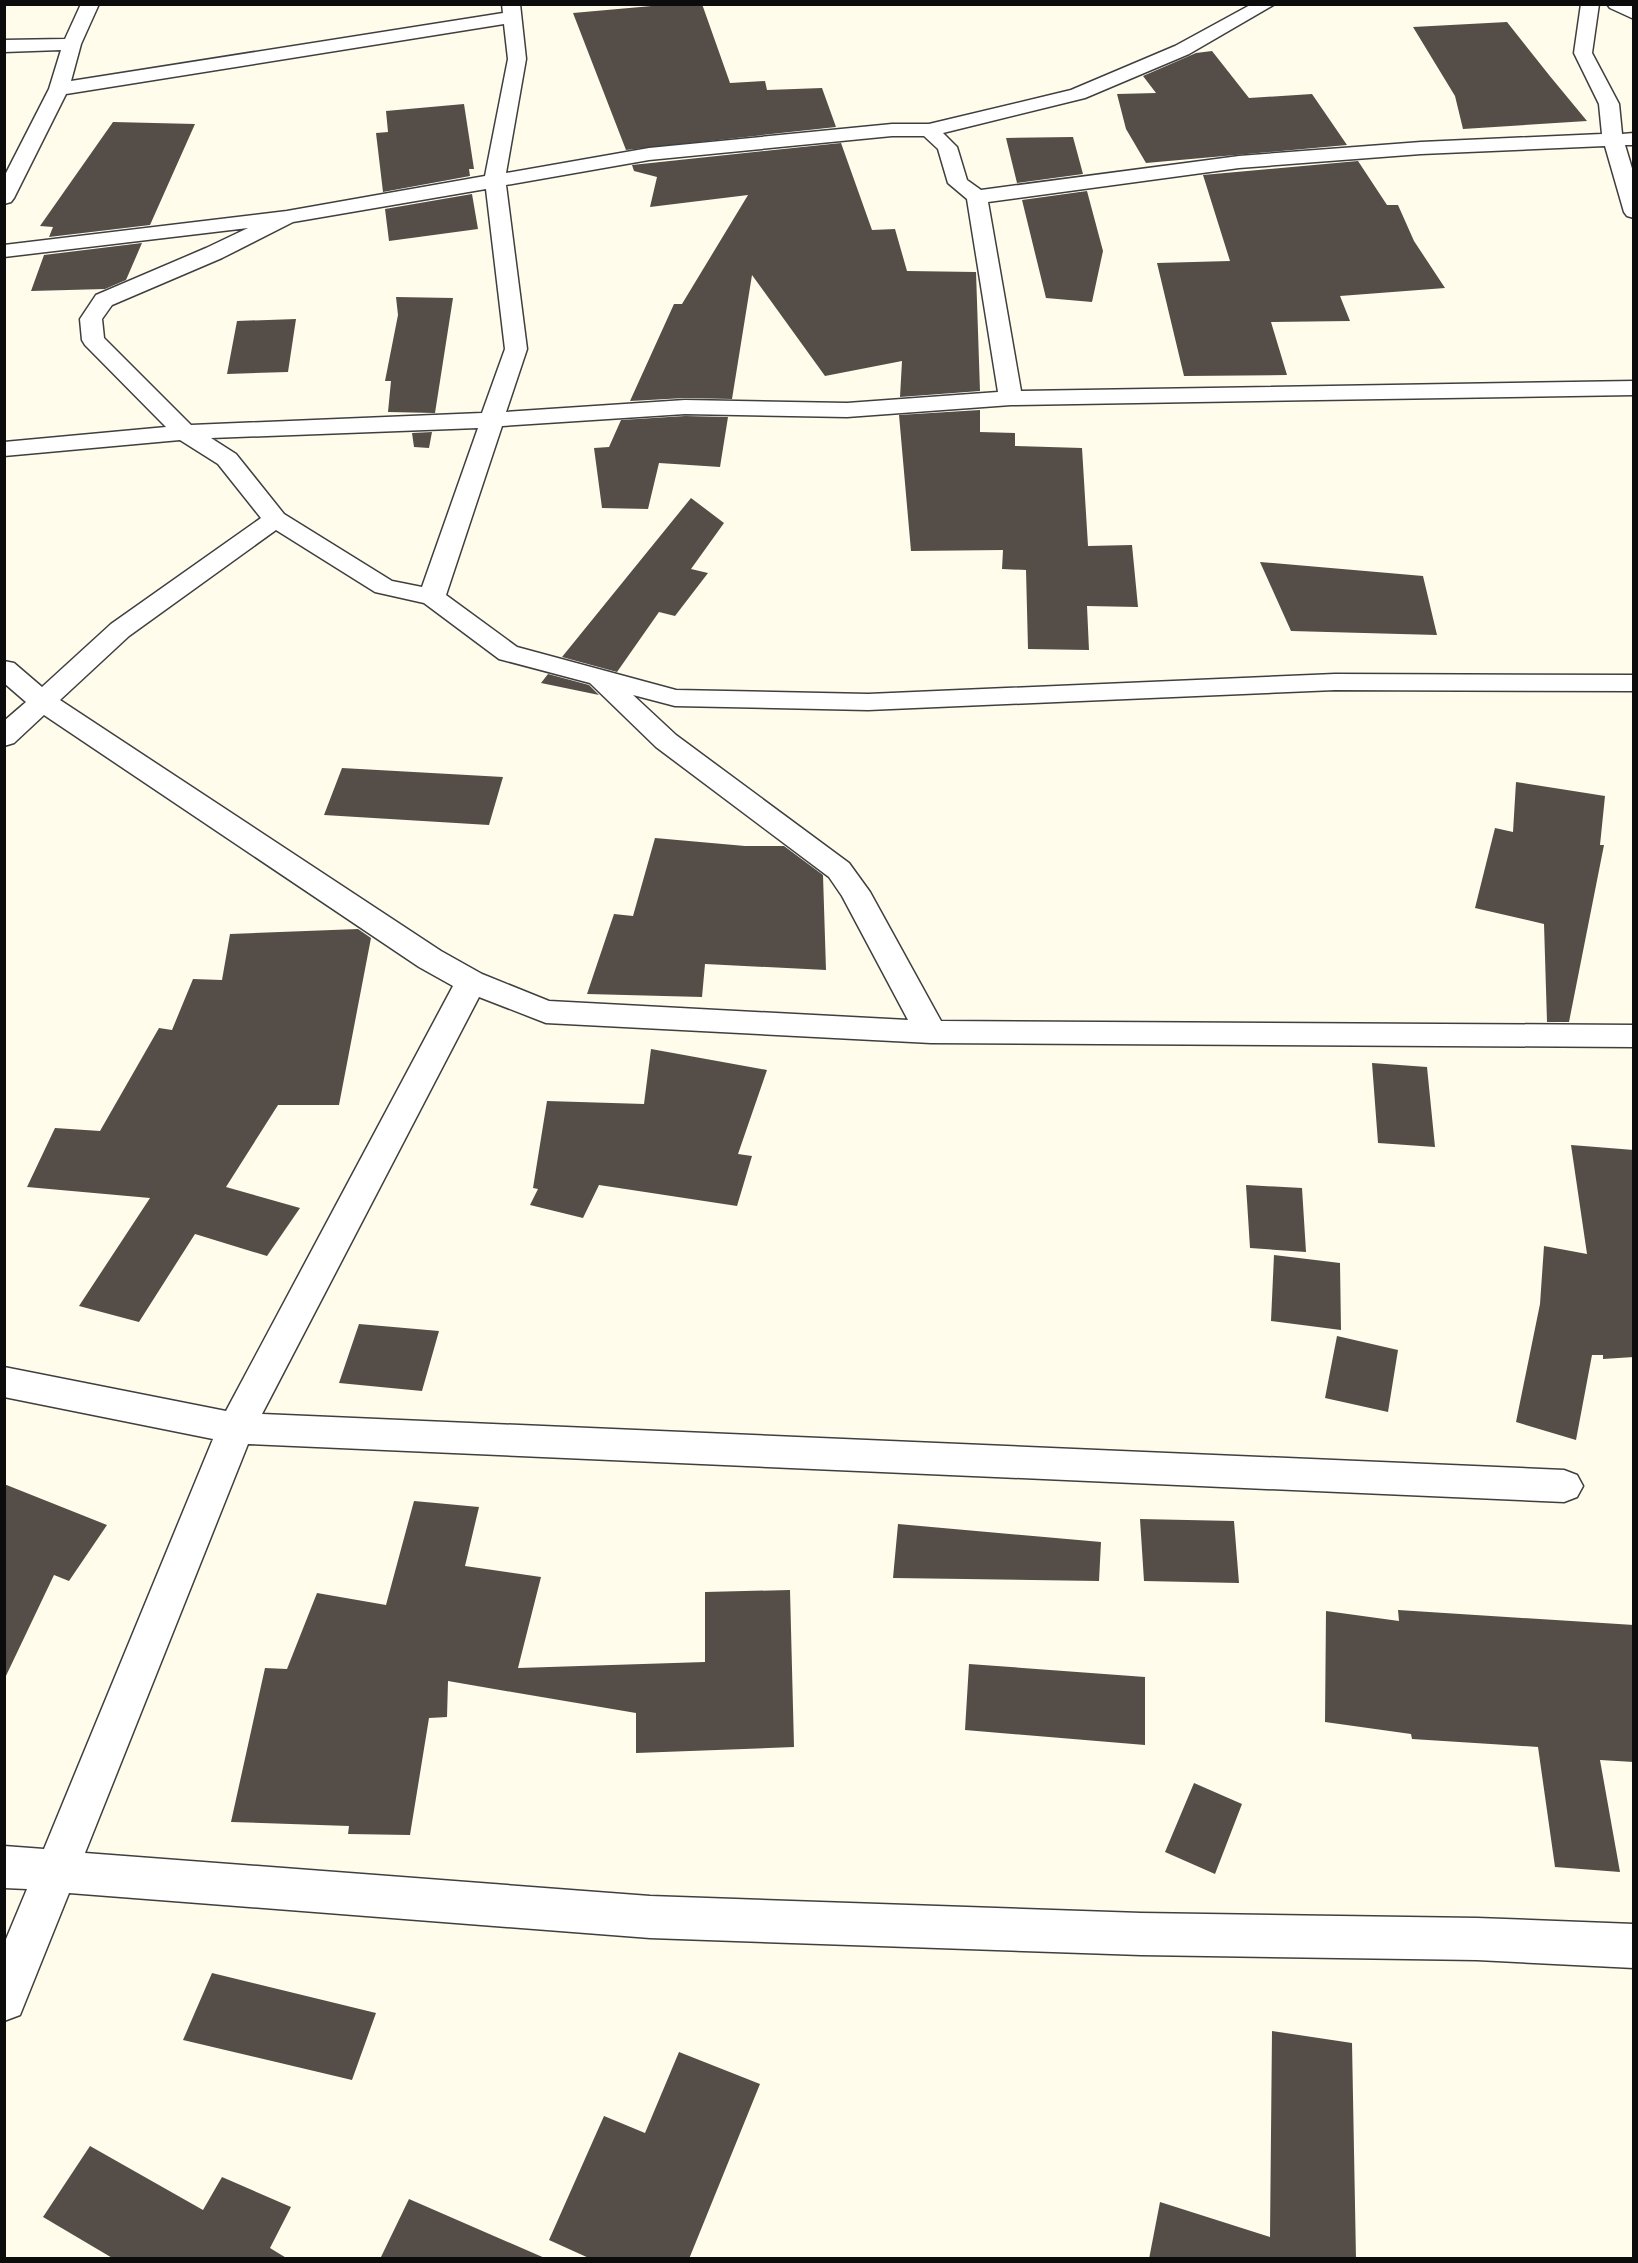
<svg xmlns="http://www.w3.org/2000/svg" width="1638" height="2263" font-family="'Playfair Display',serif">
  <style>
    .building { fill: #554e48 }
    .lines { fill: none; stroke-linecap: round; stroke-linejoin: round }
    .minor-casing { stroke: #3f3f3f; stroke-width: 3 }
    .minor { fill: #fff; fill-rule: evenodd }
  </style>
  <rect width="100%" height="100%" fill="#fffceb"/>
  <path class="building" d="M674 4H702L730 83 765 81 767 90 822 88 836 127 626 150 573 13Z
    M1507 22 1549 75 1587 121 1463 129 1455 96 1413 27Z
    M1212 51 1249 98 1312 94 1347 145 1146 163 1126 129 1117 94 1156 93 1143 76 1196 53Z
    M464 104 474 169H469L470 176 383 192 376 133 388 132 386 111Z
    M113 122 195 124 150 225 49 237 53 227 40 226Z
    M1073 137 1083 174 1017 183 1006 138Z
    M841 143 872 230 895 229 907 271 976 272 980 391 900 397 902 361 825 376 752 275 732 399 685 398 630 401 674 304H682L748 195 650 207 657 177 634 171 632 165Z
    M1358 161 1387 205H1398L1414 241 1445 288 1340 296 1350 321 1271 322 1287 375 1184 376 1157 263 1230 261 1203 175Z
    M1087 191 1103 251 1092 302 1046 298 1022 200Z
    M472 194 478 229 389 241 385 209Z
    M142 243 126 280 105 289 31 291 44 255Z
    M396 297 453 298 435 413 388 412 391 381H385L398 315Z
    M296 319 288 372 227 374 237 321Z
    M980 410V432L1015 433V446L1082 448 1088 546 1132 545 1138 607 1087 606 1089 650 1028 649 1026 570 1002 569 1003 550 911 551 899 415Z
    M685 416 728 417 720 467 659 463 648 509 602 508 594 448 609 447 621 420Z
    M432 432 429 448 414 447 412 433Z
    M691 498 724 523 691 569 708 573 675 616 659 612 617 672 562 657Z
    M1260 562 1423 576 1437 635 1291 631Z
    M548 674 589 685 599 695 541 683Z
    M342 768 503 777 489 825 324 815Z
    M1516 782 1605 796 1600 845H1604L1569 1022H1547L1544 924 1475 908 1495 828 1513 832Z
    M655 838 745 846H784L823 875 826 970 705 964 702 997 587 994 614 914 633 916Z
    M358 929 371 938 339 1105H278L226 1187 300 1208 267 1256 195 1234 139 1322 79 1306 150 1198 27 1187 55 1128 100 1131 159 1028 172 1030 193 979 222 980 230 934Z
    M651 1049 767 1070 738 1154 752 1156 737 1206 599 1185 583 1218 530 1205 538 1189 533 1188 547 1101 644 1104Z
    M1372 1063 1427 1067 1435 1147 1378 1143Z
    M1571 1145 1634 1150V1357L1603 1359V1355H1592L1576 1440 1516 1422 1540 1304 1544 1246 1587 1254Z
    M1246 1185 1302 1188 1306 1252 1250 1248Z
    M1274 1255 1340 1263 1341 1330 1271 1321Z
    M359 1324 439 1331 422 1391 339 1383Z
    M1337 1336 1398 1350 1388 1412 1325 1398Z
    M4 1484 107 1525 69 1581 54 1575 4 1680Z
    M414 1501 479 1507 465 1566 541 1577 518 1668 705 1662V1592L790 1590 794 1747 636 1753V1713L512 1692V1689V1692L448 1681 447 1717 429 1718 410 1835 348 1834 349 1826 231 1822 265 1668 287 1669 317 1593 386 1605Z
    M1140 1519 1234 1521 1239 1583 1144 1581Z
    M898 1524 1101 1542 1099 1581 893 1578Z
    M1398 1610 1634 1625V1762L1600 1760 1620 1872 1555 1867 1538 1747 1412 1739 1411 1734 1325 1722 1326 1611 1399 1621Z
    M969 1664 1145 1677V1745L965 1730Z
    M1194 1783 1242 1804 1215 1874 1165 1852Z
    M212 1973 376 2013 352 2080 183 2040Z
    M1272 2031 1352 2043 1356 2259H1149L1160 2202 1270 2237Z
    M679 2052 760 2084 689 2259H591L549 2240 604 2116 645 2133Z
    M90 2146 203 2210 222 2177 291 2207 270 2248 288 2259H114L43 2217Z
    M409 2199 547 2259H380Z"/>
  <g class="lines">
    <defs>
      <path id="minor" d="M81 4H99L81 44 71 81 503 13 502 4H520L526 59 506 173 649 148 892 124H929L1071 90 1175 46 1252 4H1275L1189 54 1085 98 943 133 957 147 967 180 981 190 1239 156 1421 142 1602 134 1599 104 1574 53 1581 4H1599L1592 53 1619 104 1622 134 1634 133V145H1625L1634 175V218L1627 216 1624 212 1605 146 1421 154 1239 168 988 202 1021 391 1634 381V395L1011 405 847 417 685 414 502 426 446 595 517 647 676 690 868 694 1335 674 1634 675V691L1335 690 868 710 675 706 633 695 676 735 849 863 870 892 941 1021 1634 1025V1047L931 1043 546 1023 479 997 262 1414 1564 1470 1577 1475 1583 1486 1577 1497 1564 1502 248 1444 85 1853 650 1896 1141 1913 1477 1918 1634 1924V1968L1477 1960 1141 1955 650 1938 69 1893 20 2015 4 2021V1944L27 1889 4 1888V1846L44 1849 213 1439 4 1397V1367L226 1411 453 986 419 967 44 715 14 743 4 746V721L26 702 4 683V661L14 663 42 687 111 624 261 518 218 464 180 440 4 456V442L166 427 85 345 82 340 80 319 96 295 206 248 248 228 4 257V245L287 211 485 176 508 59 504 24 66 94 14 198 11 202 4 204V177L49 89 61 50 4 52V40L65 39ZM892 136H924L938 149 948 183 967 199 998 392 847 403 685 400 506 412 527 349 506 185 649 160ZM486 189 505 349 482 413 191 425 104 338 102 319 112 305 222 258 293 222ZM478 428 422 587 392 581 284 514 236 454 211 438ZM276 530 375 592 424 603 499 659 590 683 656 747 829 877 842 896 908 1020 549 1001 482 974 441 951 60 700 129 636Z
        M1607 4 1634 6V19L1610 8Z"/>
    </defs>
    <use href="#minor" class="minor-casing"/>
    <use href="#minor" class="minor"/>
  </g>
  <rect width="1638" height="2263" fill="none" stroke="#0c0c0c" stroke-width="12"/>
</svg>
